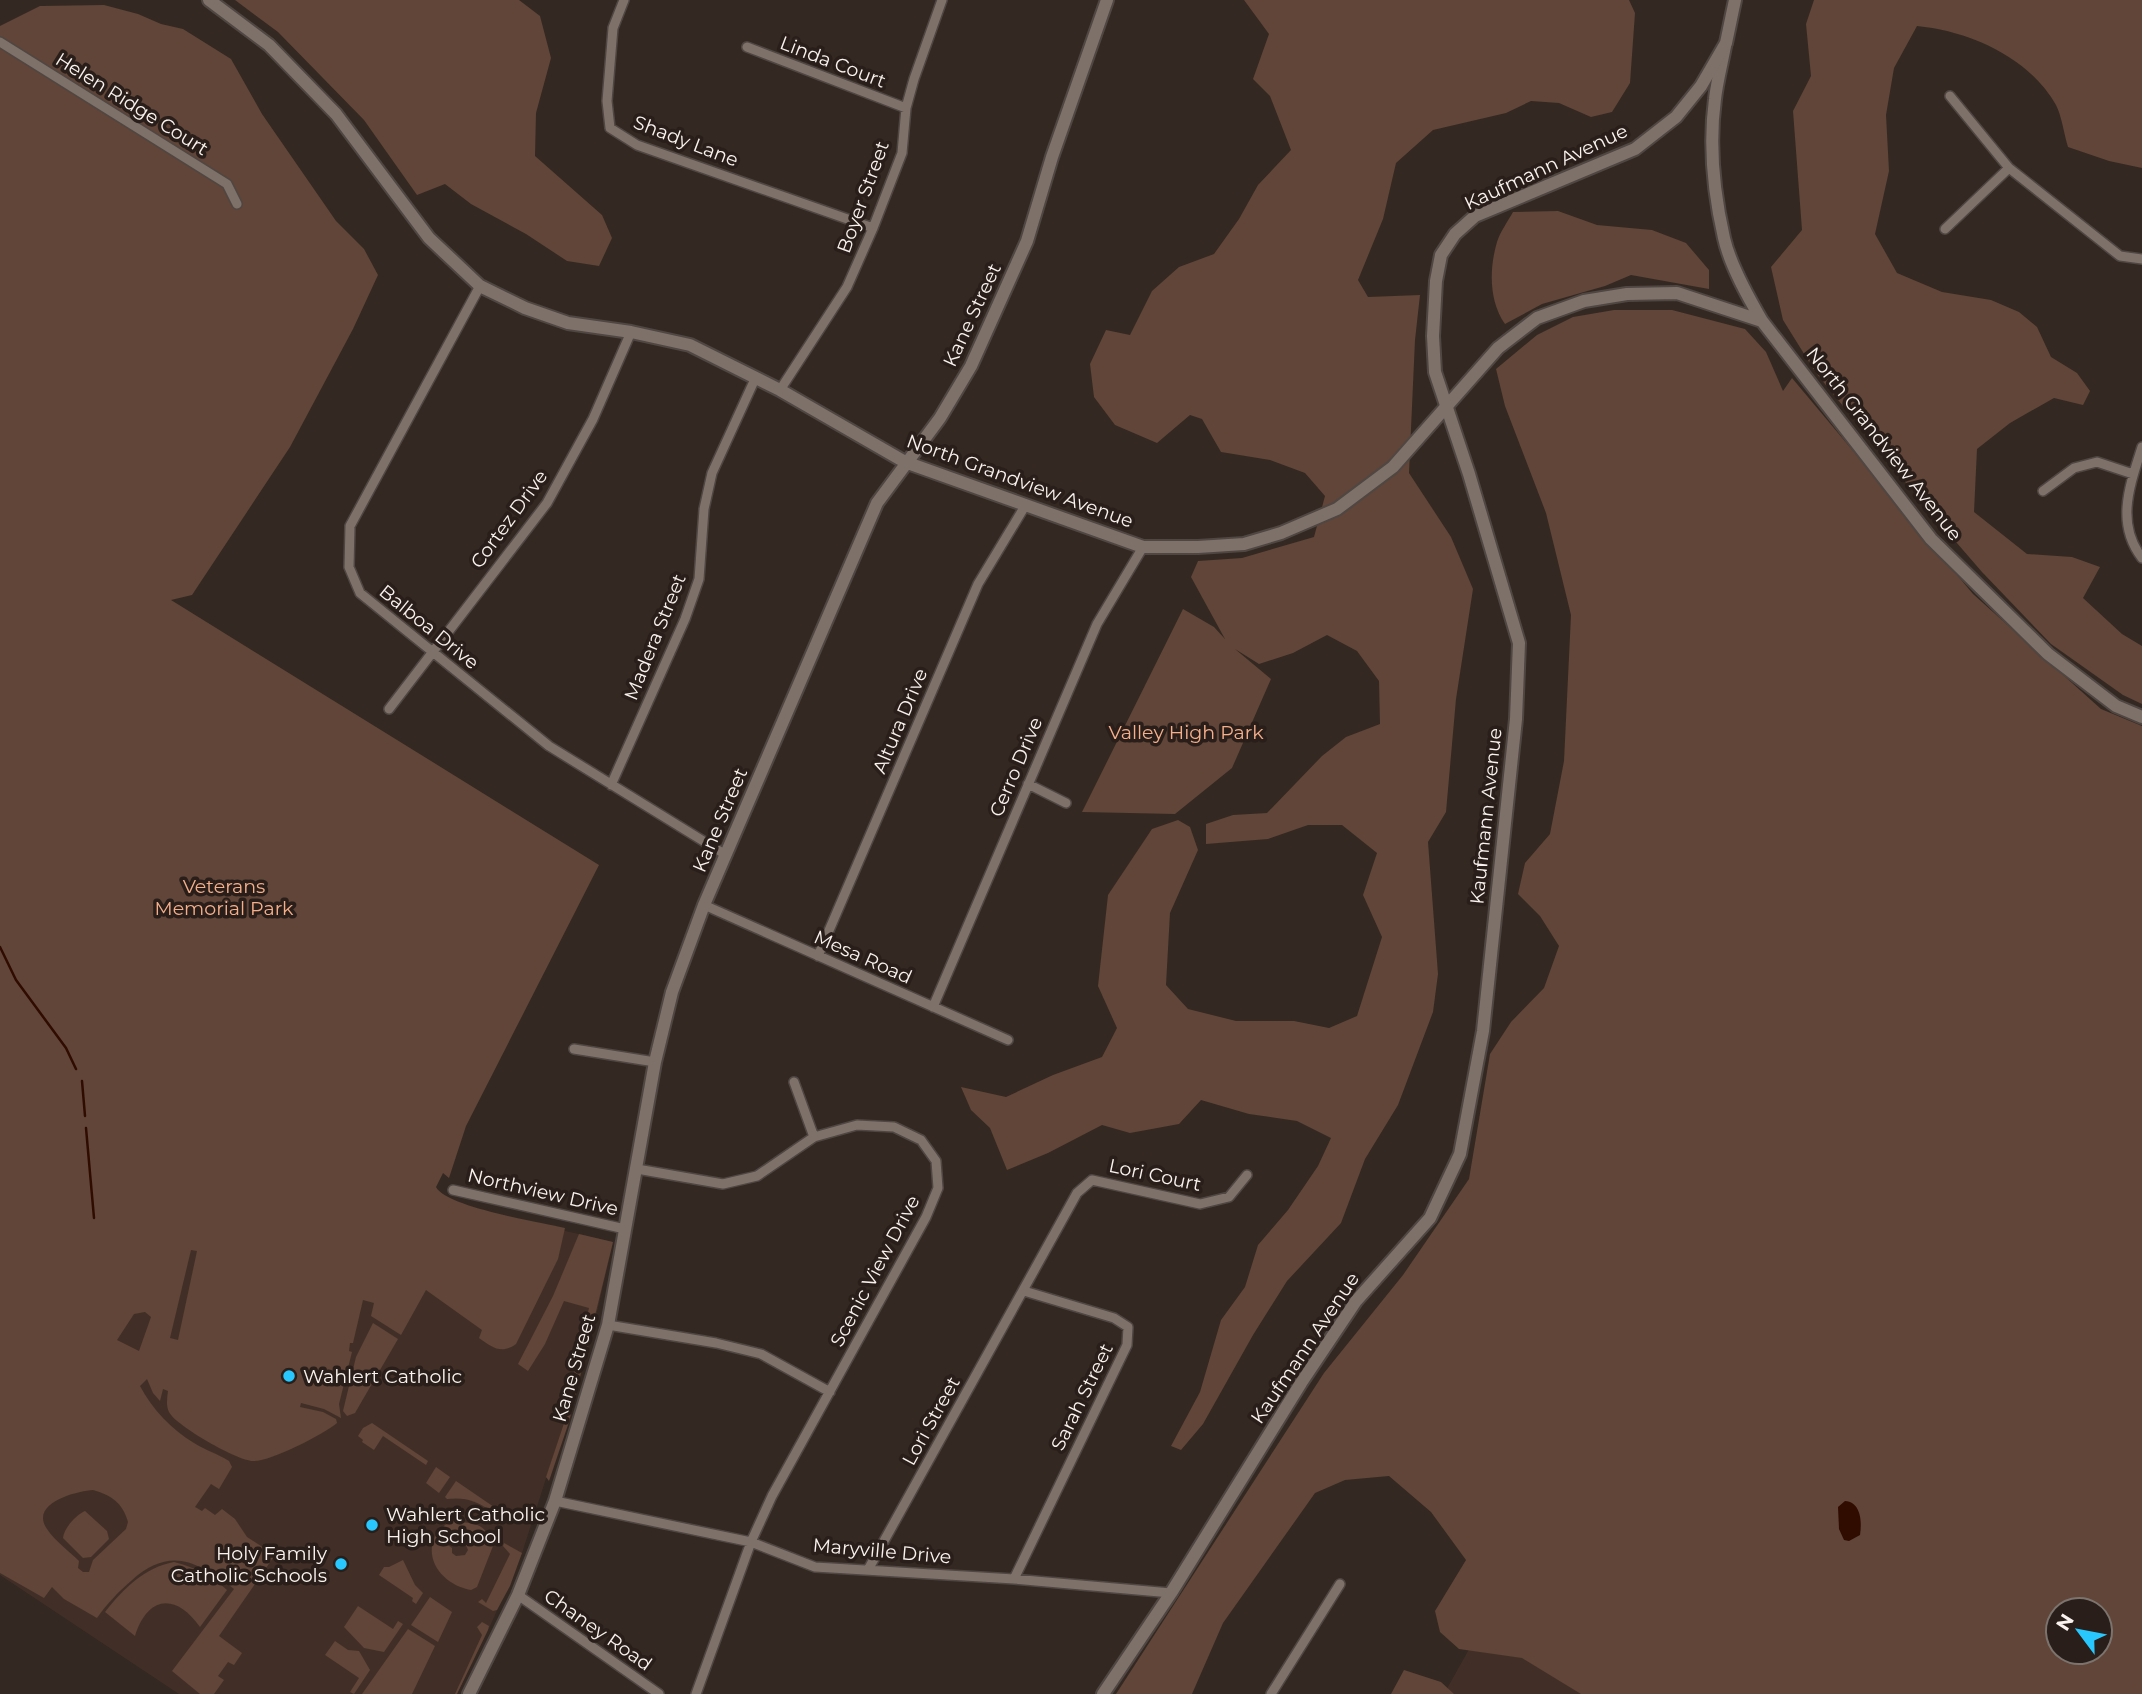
<svg xmlns="http://www.w3.org/2000/svg" width="2142" height="1694" font-family="Montserrat,sans-serif">
  <style>
    .built { fill: #412f27 }
    .green { fill: #604538; fill-rule: evenodd }
    .water { fill: #300b00 }
    .lines { fill: none; stroke-linecap: round; stroke-linejoin: round }
    .stream { stroke: #300b00; stroke-width: 2.5 }
    .minor-casing { stroke: #504642; stroke-width: 12 }
    .tertiary-casing { stroke: #504642; stroke-width: 16 }
    .secondary-casing { stroke: #504642; stroke-width: 16 }
    .minor { stroke: #7e716a; stroke-width: 9 }
    .tertiary { stroke: #7e716a; stroke-width: 12 }
    .secondary { stroke: #7e716a; stroke-width: 12 }
    .poi-dot { fill: #28c8ff; stroke: #291e19; stroke-width: 2.5 }
    .labels { text-anchor: middle; dominant-baseline: central; stroke-width: 7; stroke-linejoin: round; paint-order: stroke }
    .street-label { font-size: 19px; fill: #f9f2ee; stroke: #291e19 }
    .park-label { font-size: 19px; fill: #f6af8b; stroke: #291e19 }
    .poi-label { font-size: 19px; fill: #f9f2ee; stroke: #291e19; text-anchor: start }
  </style>
  <rect width="100%" height="100%" fill="#332822"/>
  <path class="built" d="M225 1121 448 1204 613 1242 590 1342 522 1553 491 1624 457 1694H179L0 1575V1334Z
    M1491 1610 1597 1694H1444Z"/>
  <path class="green" d="M235 0H519L540 16 551 58 536 113 535 156 602 215 612 238 599 266 567 261 526 234 471 204 445 184 417 195 364 120 278 32Z
    M1244 0H1629L1635 13 1630 83 1612 112 1591 117 1559 103 1531 101 1506 113 1433 130 1396 163 1383 219 1358 280 1368 297 1420 295 1415 340 1409 473 1451 537 1473 589 1456 699 1446 812 1428 842 1438 974 1433 1012 1398 1105 1365 1159 1341 1223 1287 1281 1253 1335 1203 1424 1181 1450 1171 1446 1200 1392 1221 1320 1245 1287 1258 1245 1288 1210 1318 1166 1331 1138 1297 1121 1249 1114 1201 1100 1179 1124 1130 1133 1102 1125 1048 1153 1007 1170 990 1128 971 1110 961 1087 1006 1097 1053 1075 1102 1057 1117 1028 1098 986 1108 895 1152 829 1178 820 1190 827 1198 850 1170 913 1166 985 1188 1009 1236 1021H1294L1329 1028 1357 1016 1382 937 1363 895 1377 853 1342 825H1308L1268 839 1206 844V824L1233 815 1267 813 1322 756 1346 737 1380 724 1379 681 1357 651 1327 635 1293 653 1259 664 1235 649 1271 679 1232 768 1175 814 1082 812 1183 609 1214 627 1225 639 1191 577 1198 561 1242 558 1314 537 1325 496 1305 473 1270 460 1221 452 1202 419 1190 415 1157 443 1115 425 1094 397 1090 364 1106 330 1130 335 1152 291 1179 267 1214 254 1239 219 1258 185 1291 150 1270 96 1253 79 1269 34Z
    M1814 0H2142V168L2109 161 2068 147C2064 134 2062 117 2056 105 2029 57 1969 31 1917 26L1894 68 1886 115 1889 171 1875 234 1897 273 1942 292 1991 300 2019 312 2037 327 2051 357 2077 373 2090 391 2083 405 2054 398 2010 423 1977 449 1974 512 2027 554 2072 557 2100 567 2083 598 2122 634 2142 646V704L2123 695 2051 644 1982 572 1924 505 1816 373 1783 320 1771 267 1802 230 1793 111 1811 76 1806 24Z
    M104 5 138 14 161 24 183 29 231 59 262 114 336 221 364 249 378 275 353 329 290 447 192 595 171 600 599 865 466 1126 449 1178 443 1173 436 1187C446 1207 539 1222 565 1228L558 1259 516 1344C501 1355 492 1347 479 1338L482 1330 426 1290 401 1335 371 1316 374 1303 363 1300 353 1343H350L349 1351 352 1352 339 1404 341 1418 324 1409 301 1403 300 1407 323 1412 336 1419 337 1423C324 1434 270 1462 253 1461 238 1461 176 1426 169 1412 166 1406 167 1398 168 1391L163 1389 160 1401 153 1393 147 1379 140 1386C152 1409 172 1430 194 1443 205 1450 218 1454 229 1461L232 1467 219 1489 211 1484 195 1507 202 1511 205 1508 215 1515 222 1509 235 1519 247 1537 275 1555 219 1636 242 1653 234 1665 228 1662 218 1676 224 1680 214 1694H200L172 1671 234 1589C196 1561 170 1546 131 1581 118 1592 107 1604 97 1618L64 1599 52 1587 44 1598 0 1573V26L40 6ZM191 1250 197 1251 178 1340 170 1338ZM145 1312 151 1317 139 1351 117 1340 134 1314ZM93 1490C111 1495 123 1503 128 1522L126 1529 93 1560 89 1572H83L78 1568 79 1561C69 1551 55 1541 47 1529 29 1503 77 1491 93 1490Z
    M1558 211 1597 225 1652 230 1686 243 1709 270V289L1631 275 1605 286 1542 304 1505 324C1489 301 1489 269 1497 242 1500 232 1508 221 1513 212Z
    M1614 310H1672L1745 329 1766 352 1783 391 1792 378 1973 594 2101 709 2142 726V1694H1581L1522 1658 1459 1649 1440 1632 1435 1611 1466 1560 1431 1512 1389 1476 1345 1480 1315 1493 1223 1623 1192 1694H1116L1324 1373 1403 1275 1469 1179 1490 1054 1511 1022 1544 988 1559 946 1540 916 1518 894 1525 863 1550 834 1564 761 1571 615 1546 513 1505 406 1496 369 1537 335 1573 317ZM2058 1610H2100V1652H2058Z
    M579 1234 613 1242 569 1422 549 1481 546 1477 568 1411 564 1402 572 1382 589 1308 564 1301 545 1344 528 1371 518 1364 553 1296Z
    M373 1323 398 1339 355 1413 347 1416 343 1411 356 1357Z
    M372 1423 428 1461 426 1465 383 1436 374 1450 362 1442 363 1440 358 1436 363 1428Z
    M436 1467 450 1477 439 1493 426 1483Z
    M456 1481 513 1520V1523C488 1512 478 1495 447 1499L445 1497Z
    M85 1511 107 1531 109 1539 91 1557 83 1558 63 1538C64 1528 76 1515 85 1511Z
    M453 1521C476 1524 485 1522 493 1546L477 1587 471 1590C446 1586 423 1562 435 1536L452 1548V1553L456 1556 465 1555 468 1550 465 1543 459 1540 455 1543 438 1532 445 1525Z
    M504 1543 522 1553 510 1586 497 1610 493 1611 478 1602 482 1599 486 1603 510 1554 503 1546Z
    M403 1560 415 1585 423 1593 416 1604 412 1601 413 1598 379 1575 384 1567H389Z
    M174 1562C194 1567 212 1576 227 1590L200 1627C176 1593 148 1595 135 1636L105 1612C123 1589 145 1567 174 1562Z
    M430 1597 452 1612 438 1642 411 1625Z
    M358 1606 393 1629 398 1621 403 1624 384 1652 364 1648 344 1627Z
    M482 1622 489 1626 488 1630 457 1694H455L482 1635 477 1627Z
    M408 1629 435 1646 412 1694H362Z
    M335 1641 348 1650 359 1651 370 1670 354 1694 350 1692 359 1678 325 1655Z
    M1404 1670 1441 1682 1454 1694H1391Z"/>
  <path class="water" d="M1845 1501C1861 1502 1862 1522 1860 1535L1849 1541 1844 1540 1839 1529 1838 1507Z"/>
  <g class="lines">
    <path class="stream" d="M0 947 16 980 66 1048 76 1069
      M82 1081 85 1116
      M86 1128 94 1218"/>
    <defs>
      <path id="minor" d="M624 0 613 28 607 101 610 128 637 145 873 228
        M0 42 227 184 237 204
        M747 47 906 108
        M1950 96 2009 168 2120 256 2142 259
        M1945 229 2009 168
        M480 286 350 526 349 567 360 593 549 746 726 855
        M780 390 847 287 873 228 902 153 906 108 914 79 942 0
        M2142 447C2130 485 2115 523 2142 558
        M2043 491 2074 468 2097 462 2133 474
        M389 709 547 503 593 419 631 332
        M1028 784 1066 803
        M611 785 685 619 699 579 704 509 712 473 755 379
        M704 905 1008 1040
        M818 956 978 584 1025 506
        M933 1007 1097 624 1143 547
        M574 1049 655 1062
        M794 1082 814 1137
        M637 1169 723 1184 757 1176 814 1137 857 1125 894 1127 921 1140 936 1161 938 1188 926 1217 772 1496 751 1542 696 1694
        M453 1190 625 1229
        M608 1325 716 1343 761 1354 830 1392
        M555 1501 751 1542 815 1567 1014 1579 1171 1593
        M869 1568 1077 1193 1092 1180 1200 1204 1229 1197 1247 1175
        M1014 1579 1127 1345 1128 1327 1114 1318 1024 1291
        M518 1595 659 1694
        M1271 1694 1340 1584"/>
      <path id="tertiary" d="M209 0 269 45 336 114 429 238 480 286 525 308 568 323 631 332 690 345 780 390 905 462 1143 547H1198L1244 544 1281 533 1337 509 1393 467 1498 348 1537 318 1584 301 1627 294 1677 293 1762 321
        M1725 46C1722 63 1717 81 1715 99 1709 143 1714 194 1724 238 1730 265 1748 297 1762 321L1931 539 2048 654 2116 706 2142 717
        M469 1694 518 1595 555 1501 608 1325 655 1062 672 992 704 905 877 503 940 418 971 366 1027 241 1052 157 1107 0"/>
      <path id="secondary" d="M1103 1694 1171 1593 1301 1383 1356 1301 1430 1218 1460 1154 1483 1031 1516 719 1519 643 1469 474 1435 372 1433 336 1436 281 1441 255 1455 234 1475 216 1635 149 1676 117 1701 86 1726 43 1735 0"/>
    </defs>
    <use href="#minor" class="minor-casing"/>
    <use href="#tertiary" class="tertiary-casing"/>
    <use href="#secondary" class="secondary-casing"/>
    <use href="#minor" class="minor"/>
    <use href="#tertiary" class="tertiary"/>
    <use href="#secondary" class="secondary"/>
  </g>
  <g class="poi-dot">
    <circle cx="289" cy="1376" r="7"/>
    <circle cx="372" cy="1525" r="7"/>
    <circle cx="341" cy="1564" r="7"/>
  </g>
  <g class="labels">
    <g class="street-label">
      <text transform="translate(833 62) rotate(21)">Linda Court</text>
      <text transform="translate(132 104) rotate(32)">Helen Ridge Court</text>
      <text transform="translate(686 141) rotate(21)">Shady Lane</text>
      <text transform="translate(1546 167) rotate(-25)">Kaufmann Avenue</text>
      <text transform="translate(863 197) rotate(-70)">Boyer Street</text>
      <text transform="translate(972 315) rotate(-65)">Kane Street</text>
      <text transform="translate(1884 444) rotate(52)">North Grandview Avenue</text>
      <text transform="translate(1020 481) rotate(20)">North Grandview Avenue</text>
      <text transform="translate(509 519) rotate(-54)">Cortez Drive</text>
      <text transform="translate(429 627) rotate(39)">Balboa Drive</text>
      <text transform="translate(655 637) rotate(-68)">Madera Street</text>
      <text transform="translate(900 721) rotate(-67)">Altura Drive</text>
      <text transform="translate(1016 767) rotate(-67)">Cerro Drive</text>
      <text transform="translate(1486 816) rotate(-84)">Kaufmann Avenue</text>
      <text transform="translate(720 820) rotate(-67)">Kane Street</text>
      <text transform="translate(863 957) rotate(24)">Mesa Road</text>
      <text transform="translate(1155 1175) rotate(12)">Lori Court</text>
      <text transform="translate(543 1192) rotate(13)">Northview Drive</text>
      <text transform="translate(875 1271) rotate(-62)">Scenic View Drive</text>
      <text transform="translate(1305 1348) rotate(-56)">Kaufmann Avenue</text>
      <text transform="translate(574 1368) rotate(-74)">Kane Street</text>
      <text transform="translate(1082 1397) rotate(-64)">Sarah Street</text>
      <text transform="translate(931 1421) rotate(-61)">Lori Street</text>
      <text transform="translate(882 1551) rotate(5)">Maryville Drive</text>
      <text transform="translate(598 1630) rotate(35)">Chaney Road</text>
    </g>
    <g class="park-label">
      <text x="1186" y="732">Valley High Park</text>
      <text x="224" y="886">Veterans<tspan x="224" dy="22">Memorial Park</tspan></text>
    </g>
    <g class="poi-label">
      <text x="303" y="1376">Wahlert Catholic</text>
      <text x="386" y="1514">Wahlert Catholic<tspan x="386" dy="22">High School</tspan></text>
      <text x="327" y="1553" text-anchor="end">Holy Family<tspan x="327" dy="22">Catholic Schools</tspan></text>
    </g>
  </g>
  <g transform="translate(2079 1631) rotate(302)"><circle r="33" fill="#291e19" stroke="#7c736e" stroke-width="2"/>
  <path d="M0-5L12 26L0 18L-12 26Z" fill="#28c8ff"/>
  <text y="-10" font-size="19" font-weight="bold" text-anchor="middle" fill="#f9f2ee">N</text>
  </g>
</svg>
